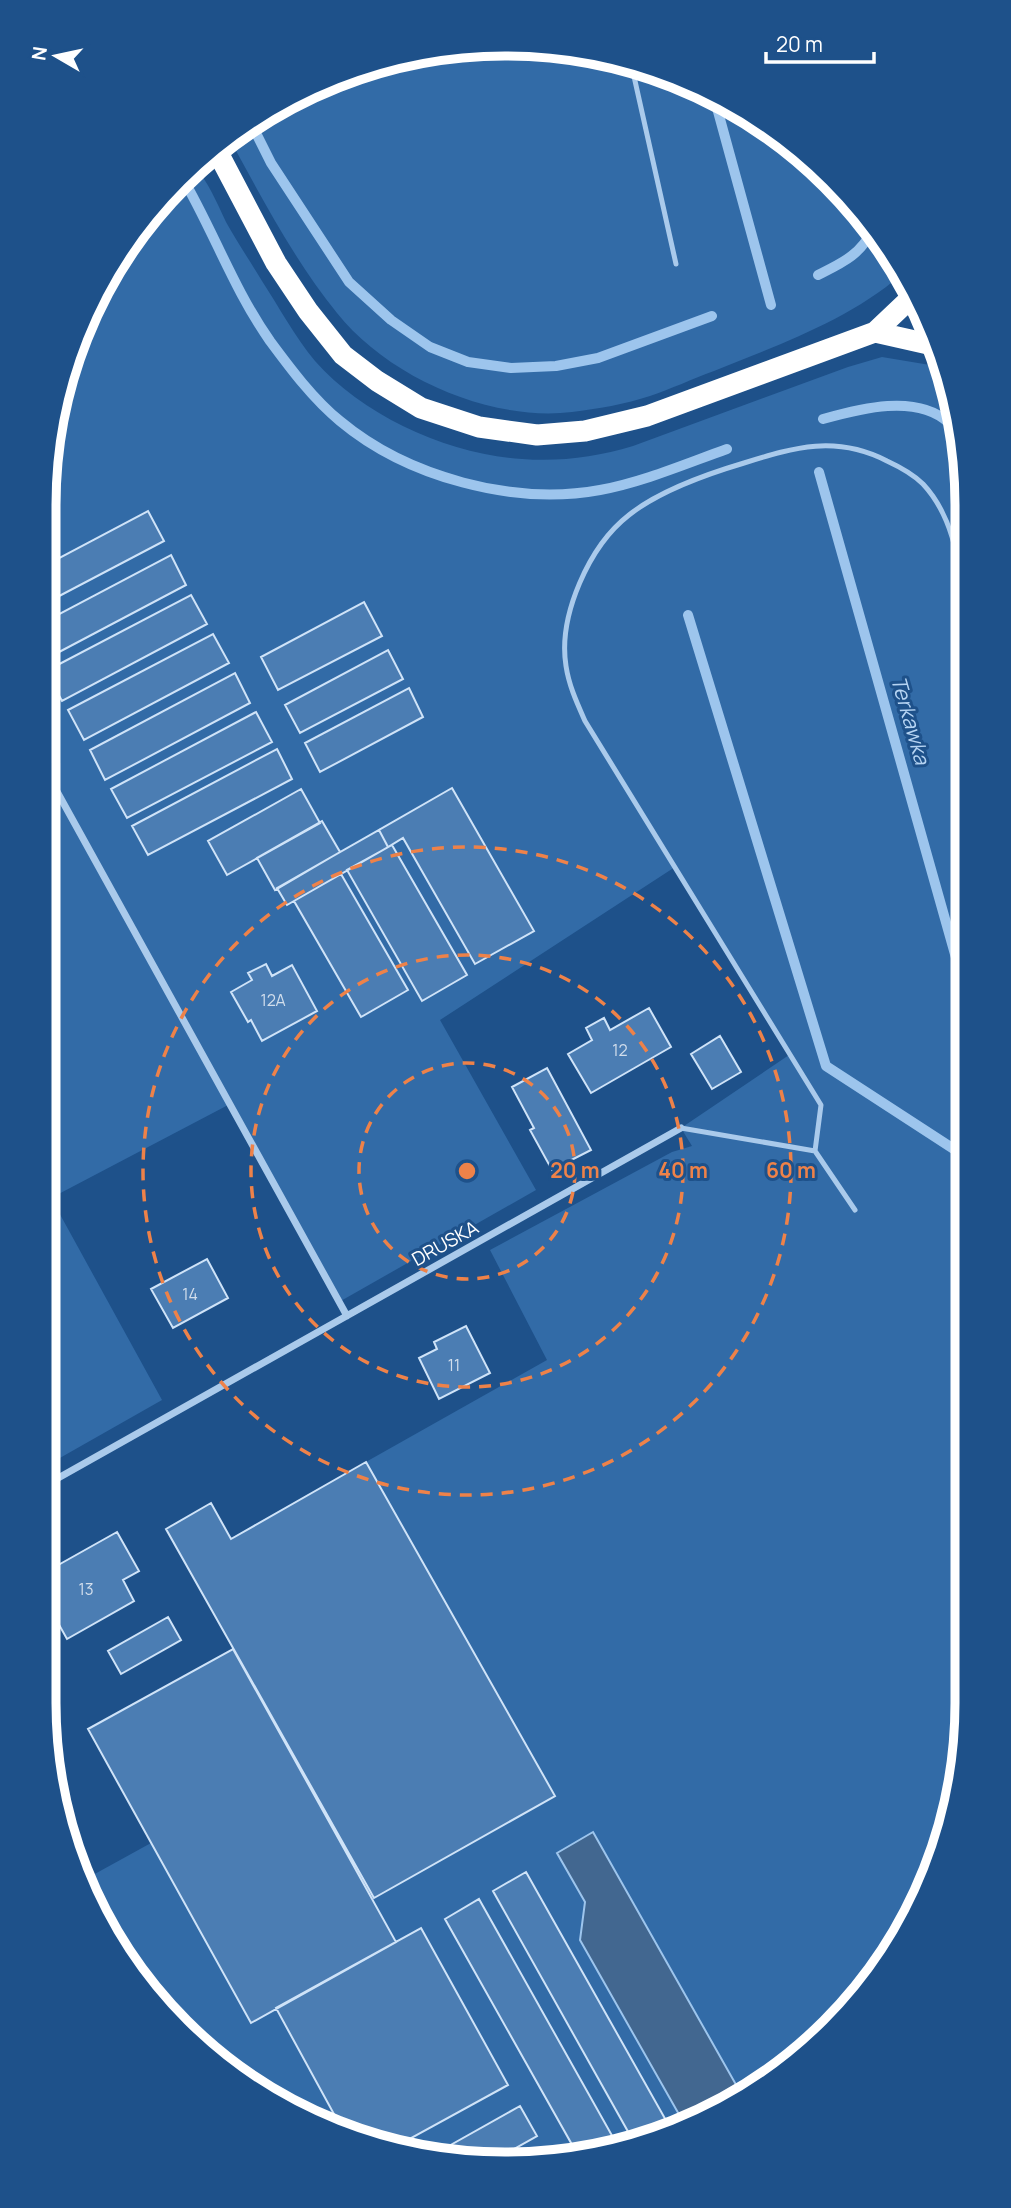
<svg xmlns="http://www.w3.org/2000/svg" width="1011" height="2208" font-family="Manrope,sans-serif">
  <style>
    .green { fill: #326ba7 }
    .water { fill: #426790; stroke: #9dc5ed; stroke-width: 2 }
    .lines { fill: none; stroke-linecap: round; stroke-linejoin: round }
    .stream { stroke: #9dc5ed; stroke-width: 10 }
    .building { fill: #4b7db3; stroke: #cfe3f8; stroke-width: 2 }
    .lane { stroke: #aacaeb; stroke-width: 5 }
    .street { stroke: #aacaeb; stroke-width: 7 }
    .highway { stroke: #fff; stroke-width: 21 }
    .ring { fill: none; stroke: #ee8249; stroke-width: 3.5; stroke-dasharray: 12 9 }
    .labels { text-anchor: middle; dominant-baseline: central; stroke-width: 6; stroke-linejoin: round; paint-order: stroke }
    .number-label { font-size: 16px; fill: #d2deec }
    .street-label { font-size: 19px; fill: #fff; stroke: #1e518a }
    .water-label { font-size: 21px; font-style: italic; fill: #b6d4f3; stroke: #1e518a }
    .rim { fill: none; stroke: #fff; stroke-width: 9 }
    .centre { fill: #ee8249; stroke: #1e518a; stroke-width: 3.5 }
    .ring-label { font-size: 21px; text-anchor: middle; font-weight: bold; fill: #ee8249; stroke: #1e518a; stroke-width: 6; stroke-linejoin: round; paint-order: stroke }
  </style>
  <rect width="100%" height="100%" fill="#1e518a"/>
  <path class="green" d="M505 44 595 53 682 79 786 139 872 224 901 275C847 321 778 345 714 371 692 379 671 389 650 396 626 404 597 409 572 412 490 422 388 377 337 313 294 260 262 198 229 138 281 95 349 67 414 53 443 47 475 47 505 44Z
    M194 166C208 181 217 203 226 222 237 242 250 261 262 281 279 307 295 337 315 361 363 416 450 455 522 459 560 462 596 457 633 446L848 367 882 357 942 367 963 445 967 1703 958 1792 932 1879 852 2007 743 2097 594 1833 557 1853 585 1902 580 1940 685 2125 654 2140 566 2160 416 2155 275 2103 158 2007 105 1933 82 1881 151 1843 88 1729 233 1649 166 1529 211 1503 231 1538 547 1360 490 1250 672 1152 692 1146 681 1128 789 1055 675 867 440 1020 536 1190 339 1302 230 1104 51 1198 162 1400 44 1467V505L53 416 79 329 121 249 179 179Z"/>
  <path class="water" d="M593 1832 743 2097 736 2103 685 2125 580 1940 585 1902 557 1853Z"/>
  <g class="lines">
    <path class="stream" d="M714 97 771 305
      M250 121 271 163 349 282 391 320 430 347 468 362 511 368 556 366 598 358 712 316
      M182 177C213 230 234 290 270 341 290 368 313 399 340 421 407 477 514 506 600 490 643 482 685 464 727 449
      M818 275C844 262 860 255 874 228
      M823 419C859 409 917 393 949 423 954 428 958 435 962 440
      M819 472 960 972 965 980
      M688 615 826 1066 966 1157"/>
  </g>
  <path class="building" d="M148 511 164 541 44 604V566Z
    M171 555 186 585 44 660V622Z
    M191 595 207 624 62 701 46 671Z
    M364 602 382 636 278 690 261 657Z
    M213 634 229 663 84 740 68 710Z
    M388 650 403 679 300 733 285 705Z
    M235 673 250 703 105 780 90 750Z
    M409 688 423 717 320 772 305 743Z
    M256 712 272 742 127 818 111 789Z
    M277 749 292 779 148 855 132 826Z
    M452 788 534 931 475 964 403 838 388 847 379 830Z
    M301 789 320 823 227 875 208 841Z
    M322 821 340 852 275 890 257 858Z
    M379 830 388 847 287 905 277 888Z
    M392 845 467 975 422 1001 347 870Z
    M341 874 408 990 361 1017 294 901Z
    M266 964 272 976 292 965 317 1011 262 1041 251 1020 248 1022 231 992 252 980 248 973Z
    M649 1008 671 1047 591 1093 568 1054 592 1040 586 1028 604 1018 610 1030Z
    M720 1036 741 1072 712 1089 691 1054Z
    M547 1068 591 1150 552 1170 530 1130 534 1128 512 1087Z
    M207 1259 228 1298 173 1328 151 1289Z
    M466 1326 490 1373 439 1399 419 1358 437 1349 434 1342Z
    M366 1462 555 1796 374 1898 166 1529 211 1503 231 1539Z
    M117 1532 139 1571 123 1580 134 1601 67 1639 44 1598V1573Z
    M168 1617 181 1640 121 1674 108 1651Z
    M233 1649 396 1942 251 2023 88 1729Z
    M526 1872 672 2131 654 2140 635 2144 493 1891Z
    M479 1899 619 2148 579 2157 445 1919Z
    M421 1928 508 2085 395 2147 341 2127 276 2008Z
    M520 2106 537 2136 498 2158 431 2156Z
    M546 2148 553 2160 526 2159Z"/>
  <g class="lines">
    <path class="lane" d="M631 63 676 264
      M681 1128 815 1151 855 1210
      M815 1151 821 1105 585 721C577 703 569 686 566 666 558 616 589 546 629 515 659 491 707 474 744 463 795 447 836 435 887 461 900 467 913 474 923 484 952 515 958 557 964 597"/>
    <path class="street" d="M44 768 347 1316
      M44 1486 681 1128"/>
    <path class="highway" d="M216 149 276 263 308 311 343 355 377 381 421 408 479 427 537 435 585 431 647 416 875 332 913 296
      M875 332 937 346"/>
  </g>
  <g class="ring">
    <circle cx="467" cy="1171" r="108"/>
    <circle cx="467" cy="1171" r="216"/>
    <circle cx="467" cy="1171" r="324"/>
  </g>
  <g class="labels">
    <g class="number-label">
      <text x="273" y="1000">12A</text>
      <text x="620" y="1050">12</text>
      <text x="190" y="1294">14</text>
      <text x="454" y="1365">11</text>
      <text x="86" y="1589">13</text>
    </g>
    <g class="street-label">
      <text transform="translate(445 1243) rotate(-29)">DRUSKA</text>
    </g>
    <g class="water-label">
      <text transform="translate(911 720) rotate(74)">Terkawka</text>
    </g>
  </g>
  <path d="M0 0H1011V2208H0ZM505 56H506A449 449 0 0 1 955 505V1703A449 449 0 0 1 506 2152H505A449 449 0 0 1 56 1703V505A449 449 0 0 1 505 56Z" fill="#1e518a" fill-rule="evenodd"/>
  <path class="rim" d="M505 56H506A449 449 0 0 1 955 505V1703A449 449 0 0 1 506 2152H505A449 449 0 0 1 56 1703V505A449 449 0 0 1 505 56Z"/>
  <circle cx="467" cy="1171" r="10" class="centre"/>
  <g class="ring-label">
    <text x="575" y="1178">20 m</text>
    <text x="683" y="1178">40 m</text>
    <text x="791" y="1178">60 m</text>
  </g>
  <g transform="translate(56 56) rotate(279)" stroke="#1e518a" stroke-width="5" paint-order="stroke">
  <path d="M0-5L12 26L0 18L-12 26Z" fill="#ffffff"/>
  <text y="-10" font-size="19" font-weight="bold" text-anchor="middle" fill="#ffffff">N</text>
  </g>
  <path d="M766 52v10h108v-10" fill="none" stroke="#ffffff" stroke-width="3.5"/>
  <text x="776" y="52" font-size="21" fill="#ffffff" stroke="#1e518a" stroke-width="5" paint-order="stroke">20 m</text>
</svg>
